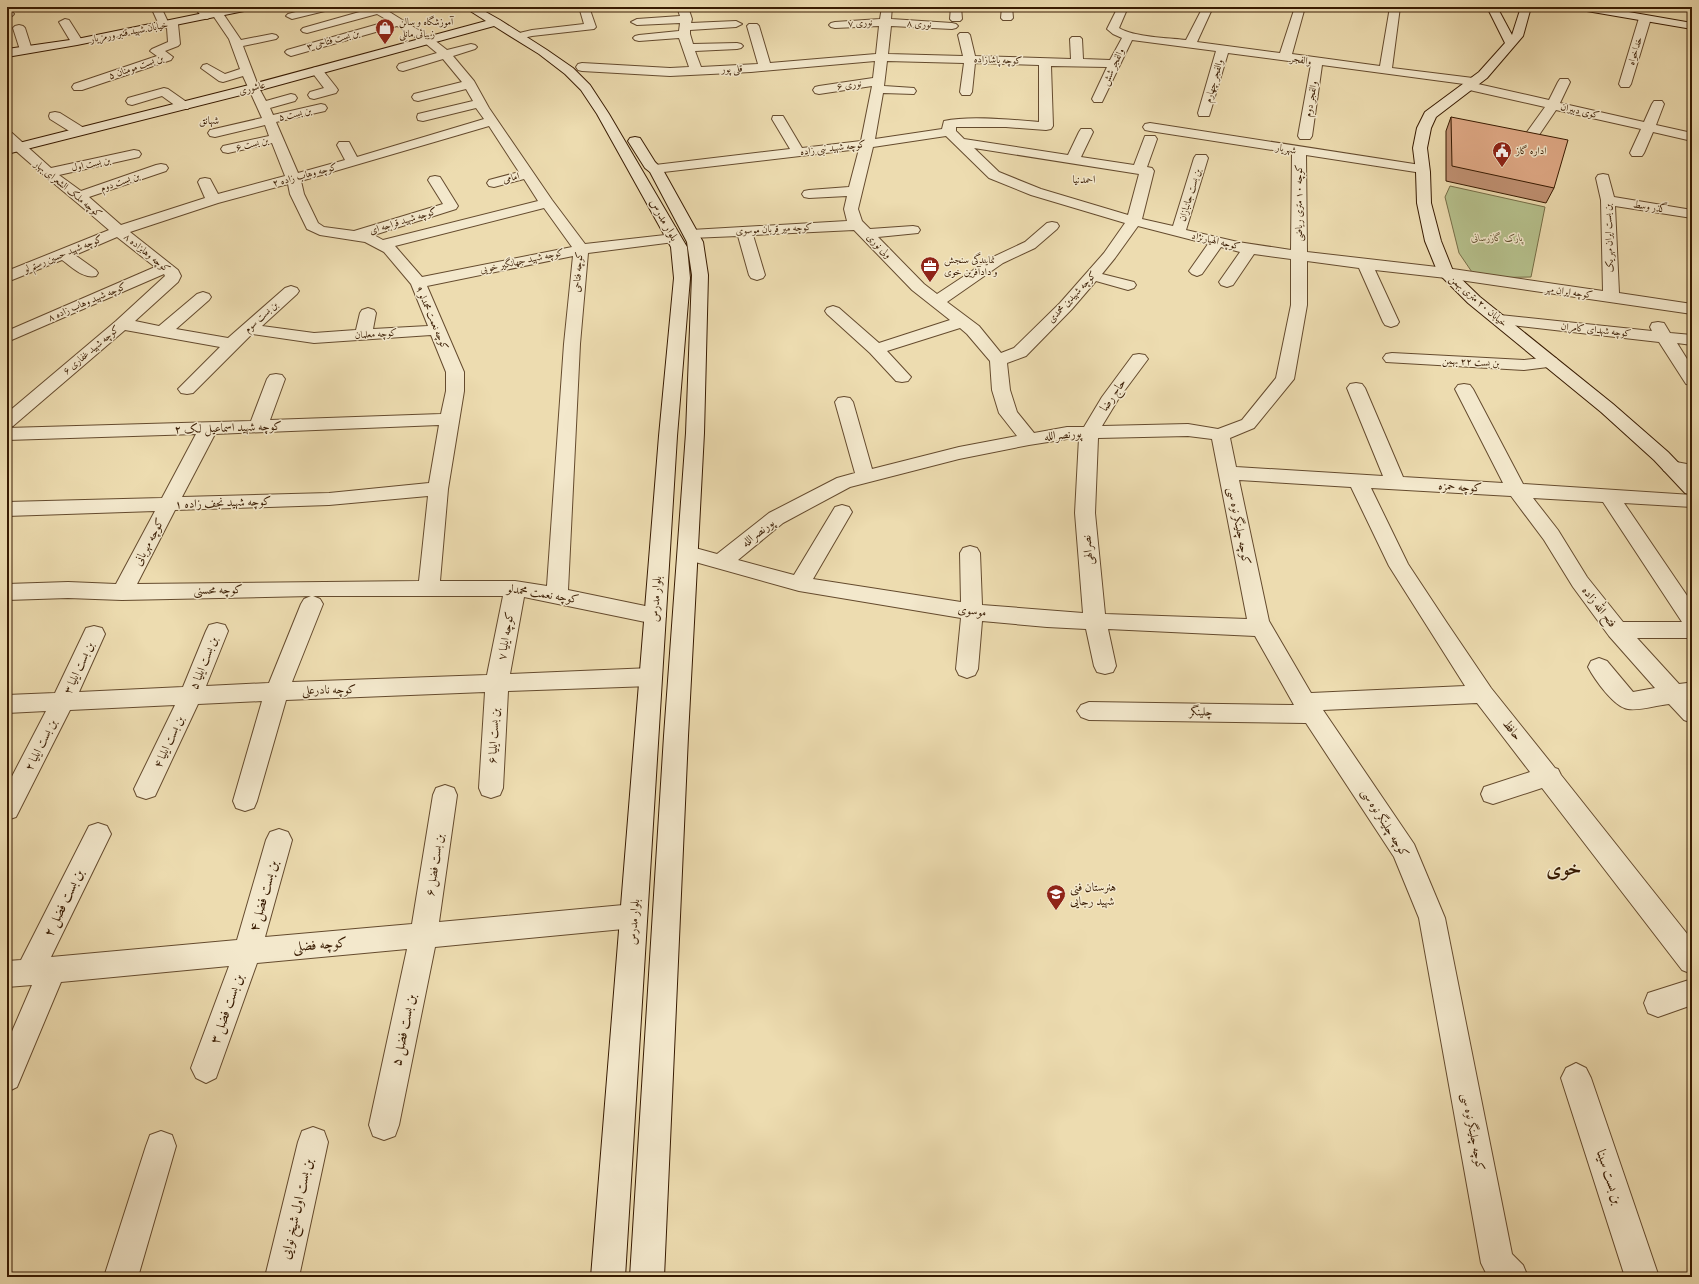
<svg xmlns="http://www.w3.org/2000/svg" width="1699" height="1284" font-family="'IM FELL DW Pica',Amiri,serif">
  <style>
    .green { fill: #b6c18d; stroke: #776e48 }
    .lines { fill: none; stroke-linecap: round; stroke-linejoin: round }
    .street-casing { stroke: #654b2e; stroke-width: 2 }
    .secondary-casing { stroke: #381b02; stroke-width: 2 }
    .street { fill: #f3e8cc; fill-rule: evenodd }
    .secondary { fill: #f3e8cc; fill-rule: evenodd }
    .wall { fill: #c19274; stroke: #381b02 }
    .building { fill: #e0aa87; stroke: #381b02 }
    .labels { text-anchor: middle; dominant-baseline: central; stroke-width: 3; stroke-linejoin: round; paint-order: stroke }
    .far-poi-label { font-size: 10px; fill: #381b02; stroke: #f3e8cc; text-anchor: start }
    .far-street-label { font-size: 10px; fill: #381b02; stroke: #f3e8cc }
    .far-park-label { font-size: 10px; font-style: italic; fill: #5e4d2c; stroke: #f3e8cc }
    .far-neighbourhood-label { font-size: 11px; fill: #381b02; stroke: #f3e8cc }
    .street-label { font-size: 12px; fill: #381b02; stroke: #f3e8cc }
    .poi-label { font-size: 12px; fill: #381b02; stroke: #f3e8cc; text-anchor: start }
    .near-street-label { font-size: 14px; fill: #381b02; stroke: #f3e8cc }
    .town-label { font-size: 20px; font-weight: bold; fill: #381b02; stroke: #f3e8cc }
  </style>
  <rect width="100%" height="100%" fill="#eddcb0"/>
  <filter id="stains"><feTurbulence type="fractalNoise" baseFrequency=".005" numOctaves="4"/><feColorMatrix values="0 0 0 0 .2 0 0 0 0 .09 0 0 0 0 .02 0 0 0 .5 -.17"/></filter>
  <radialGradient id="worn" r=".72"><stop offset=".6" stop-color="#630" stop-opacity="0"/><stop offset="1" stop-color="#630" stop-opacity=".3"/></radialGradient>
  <path class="green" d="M1450 186 1545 207 1531 277 1476 278 1459 253 1445 197Z"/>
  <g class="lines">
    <defs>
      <path id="street" d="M151 7H161L168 22H176L178 24 180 44 178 46 165 51 173 57 171 60 82 90H74L72 87 74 84 157 56 150 51 152 49 168 42 167 28 160 27Z
        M194 7H205L213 16 207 19 203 18Z
        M315 7H334L333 9 292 19 286 16 288 14Z
        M369 7 383 8 433 39 447 50 471 44 475 45 477 47 475 49 453 56 474 81 489 108 552 200 585 244 674 234 679 235 681 238 679 241 674 242 588 253 580 344 568 590 655 608 663 610 666 616 663 622 655 624 524 597 510 674 651 668 659 671 662 677 659 683 651 686 508 691 503 788 500 795 491 798 482 795 479 788 485 692 286 700 257 801 254 808 245 811 236 808 233 801 262 701 198 704 155 796 146 799 137 796 134 789 175 705 70 710 16 817 7 820V786L46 711 7 713V695L55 693 86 628 94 626 102 628 105 634 79 692 183 687 206 631 209 625 217 623 225 625 228 631 206 686 269 683 301 604 304 599 311 596 122 600 68 598 7 600V584L68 582 116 584 155 511 7 516V502L162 498 196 434 7 440V428L251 421 267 379 270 375 276 374 282 375 285 379 270 420 441 414 446 391V372L431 335 314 343 252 334 193 393 187 394 181 393 178 389 220 347 125 330 13 426 7 428V413L116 321 165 276 164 274 7 342V331L155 267 117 237 75 255 96 270 98 273 96 276C83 279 72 267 62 260L7 282V271L109 230C75 200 40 173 7 143V132L12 133 51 168 134 150 139 151 141 154 139 157 59 175 81 191 156 165 161 164 166 165 168 168 166 171 89 197 121 225 205 198 198 182 200 179 205 178 210 179 218 194 285 176 272 143 228 153 223 152 221 149 223 146 269 136 265 125 215 137 210 136 208 133 210 130 262 118 243 76 223 82 219 81 201 68 203 65 207 64 225 74 240 69 229 39 212 14 218 11 222 12 241 40 272 34 276 35 278 37 276 39 243 46 259 88 266 101 291 94 295 95 297 98 295 101 270 108 273 115 321 104 325 105 327 108 325 111 276 122 298 173 345 160 337 145 339 142H349L357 157 484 119 476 108 423 121 418 120 417 117 418 114 473 101 466 89 418 101 414 100 412 97 414 94 462 82 443 59 403 71 399 70 397 67 399 64 437 53 425 43 397 26 291 56 287 54 285 52 287 50 389 21 377 14 307 33 303 32 301 30 303 28 370 9ZM489 126 519 172 489 180 487 183 489 186 494 187 524 179 538 201 383 240 374 235 456 209 458 206 440 177 435 176 430 177 428 180 443 204 354 231 324 227 318 223 304 194 301 181ZM288 184 290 194 307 229 320 235 365 242 384 252 411 284 428 326 373 329 376 313 374 310 368 308 362 310 360 313 356 330 314 333 262 326 297 294 299 291 297 288 291 286 285 288 228 338 176 329 209 300 211 297 209 294 203 292 197 294 159 326 135 321 178 282 181 276 178 270 130 232 218 203ZM544 208 572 247 422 277 395 246ZM573 256 564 344 547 586 515 581H440L448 489 464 391V372L427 286ZM439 425 429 483 329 493 182 497 215 434ZM428 496 419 581 137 584 175 510 329 505ZM313 596H503L487 675 292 682 323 604 320 599Z
        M579 7H589L596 27 594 29 532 36 519 39 515 38 513 36 515 34 532 30 584 24Z
        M673 7H688L692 19 691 23 736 21 742 24 736 27 690 30V34L693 44 737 43 741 44 743 46 741 48 737 49 695 51 701 67 758 64 747 26 749 24H757L759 26 770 63 876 54 879 26 835 28 831 27 829 25 831 23 835 22 880 19 882 7H892L891 19 952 23 956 24 958 26 956 28 952 29 891 26 888 54 963 56 958 35 960 33H968L970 35 975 56 1071 59 1070 39 1072 37H1080L1082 39 1083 59 1110 60 1122 38 1113 34 1107 29 1118 7H1128L1119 28C1133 37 1169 38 1186 40L1203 7H1213L1197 42 1280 53 1295 7H1305L1292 54 1380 66 1390 7H1400L1392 68 1473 78 1477 79 1479 82 1478 84 1549 100 1558 82 1560 79H1568L1570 82 1560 103 1644 122 1652 104 1654 101H1662L1664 104 1656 125 1692 133V141L1653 132 1644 153 1642 156H1632L1630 153 1641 129 1556 110 1539 135H1529L1527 132 1545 107 1465 89 1463 86 1464 84 1322 65 1312 136 1310 139H1300L1298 136 1311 64 1228 53 1210 113 1209 116H1199L1198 113 1216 51 1132 40 1102 102H1094L1092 99 1107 67 1051 66 1053 126 1051 129 1046 130 1006 127H956V131L964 139 1068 155 1079 132 1081 129H1091L1093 132 1081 157 1134 165 1145 136H1155L1157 139 1147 167 1152 168 1154 171 1142 219 1173 226 1194 158 1196 155H1206L1208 158 1186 230 1238 242 1291 250 1292 153 1150 131 1145 130 1143 127 1145 124 1150 123 1427 166 1429 169 1427 172 1422 173 1306 155 1307 252 1446 268 1603 291 1601 200 1596 178 1598 175 1603 174 1608 175 1614 197 1692 210V218L1615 206 1619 293 1692 304V314L1446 278 1375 270 1399 322 1397 325 1391 327 1385 325 1383 322 1359 268 1307 261V305L1294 379 1254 428 1230 438 1236 467 1383 476 1347 388 1350 384 1356 383 1362 384 1365 388 1403 477 1503 483 1455 389 1458 385 1464 384 1470 385 1473 389 1523 484 1692 495V507L1624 503 1692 603V638H1637L1679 684 1687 683 1692 685V723L1684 720 1669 704C1659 705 1638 711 1628 709 1614 707 1595 680 1588 667L1591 661 1599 658 1607 661 1633 692 1655 688 1609 636 1573 587 1544 540 1511 496 1371 488 1408 564 1447 623 1491 688 1555 768 1558 769 1561 775 1692 940V974L1682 970 1542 788 1493 804 1484 801 1481 794 1484 787 1530 772 1477 703 1323 710 1414 844 1445 918 1512 1254 1523 1265 1528 1277H1488L1481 1263 1419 918 1394 857 1306 723 1089 720 1081 717 1077 711 1081 705 1089 702 1294 705 1255 636 1108 629 1116 666 1113 672 1105 674 1097 672 1094 666 1086 629 1047 627 982 621 978 669 975 675 967 678 959 675 956 669 961 618 799 591 681 558 678 553 681 548 688 546 717 554 769 513 837 478 855 473 835 402 838 398 844 397 850 398 853 402 872 469 959 447 1017 436 999 413 992 390 990 361 967 334 960 328 887 351 911 377 908 381 902 382 896 381 870 353 827 314 825 311 827 308 833 306 839 308 879 343 950 320 912 290 854 230 753 235 765 275 763 278 757 280 751 278 749 275 738 236 691 238 686 237 684 234 686 231 691 230 847 221 844 209 847 196 809 198 804 197 802 194 804 191 809 190 849 187 859 149 655 173 650 172 648 169 650 166 655 165 790 149 772 119 773 116H783L802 148 861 141 872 86 819 94 815 93 813 90 815 87 819 86 873 78 875 61 751 72 670 76 582 71 578 70 576 67 578 64 582 63 670 68 689 67 679 38 639 41 635 40 633 38 635 36 639 35 679 31 680 23 637 25 631 22 637 19 680 16 678 10ZM887 61 964 63 960 92 962 95H970L972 92 975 63 1039 65V122C1013 120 970 115 944 121L942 129 875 139 883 93 914 94 916 91 914 88 884 86ZM946 136 989 178 1031 195 1125 223 1104 253 1060 303 1014 348 1001 353 979 326 947 302 1003 263 1035 248 1057 229 1059 226 1057 223 1052 222 1047 223 1025 242 993 257 937 294 924 284 878 237 918 233 920 230 918 227 913 226 870 229 862 221 858 209 873 147ZM974 148 1139 174 1128 215 1041 189 999 172ZM1138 226 1208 244 1189 271 1192 274 1197 276 1202 274 1221 247 1240 252 1219 282 1221 285 1227 287 1233 285 1254 254 1291 259V305L1276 378 1242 420 1218 429 1188 424 1102 426 1119 398 1148 359 1145 355 1139 354 1133 355 1102 397 1084 427H1067L1034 433 1017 412 1010 390 1007 363 1026 356 1072 309 1096 281 1128 290 1134 288 1136 285 1134 282 1102 274 1115 258ZM1188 436 1212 439 1247 619 1105 614 1095 513 1098 438ZM1079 438 1075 513 1083 613 982 605 980 553 977 548 970 546 963 548 960 553 961 602 813 579 852 512 849 507 842 505 835 507 794 575 738 560 783 523 850 487 959 459 1029 445 1067 439ZM1239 480 1351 487 1389 566 1465 686 1311 693 1269 621ZM1533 498 1603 502 1682 622H1623L1587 577 1558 530Z
        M951 7H961L962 19 960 21H952L950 19Z
        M1002 7H1012L1013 18 1011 20H1003L1001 18Z
        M7 11 12 12 14 14 12 16 7 17Z
        M1645 15 1651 18 1631 84 1629 87H1621L1619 84 1639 18Z
        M65 19 69 20 83 42 81 44H73L71 42 59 22Z
        M19 25 23 26 25 28 32 50 30 52H22L20 50 13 28 15 26Z
        M317 67 321 68 336 87 338 90 336 93 314 99 310 98 308 95 310 92 324 88 311 71 313 68Z
        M164 88 168 89 188 103 190 106 188 109H180L162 96 132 105 128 104 126 101 128 98Z
        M55 112 60 113 84 128 86 131 84 134H74L50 119 49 116 50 113Z
        M1500 315 1652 331 1650 327 1652 323 1658 322 1664 323 1670 333 1692 335V345L1677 343 1692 367V385L1686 384 1659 342 1494 323 1492 320 1494 317Z
        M1392 353 1524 360 1550 357 1556 358 1559 362 1556 366 1524 370 1386 362 1383 358 1386 354Z
        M1671 461 1692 465V477L1664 471 1662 467 1664 463Z
        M445 785 454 788 457 795 439 922 634 904 643 907 647 916 643 925 634 928 435 947 399 1125 395 1136 384 1140 373 1136 369 1125 407 949 257 963 216 1078 206 1083 196 1078 191 1068 229 966 61 982 17 1087 7 1092V1043L32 985 7 987V961L21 960 89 826 98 823 107 826 111 834 51 957 237 940 266 840 270 832 279 829 288 832 292 840 265 937 412 924 433 795 436 788Z
        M1692 979V1005L1658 1017 1648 1013 1644 1003 1648 993Z
        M1576 1063 1586 1068 1591 1078 1659 1277H1625L1561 1078 1566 1068Z
        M313 1127 324 1131 328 1142 299 1277H265L298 1142 302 1131Z
        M161 1131 172 1135 176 1146 138 1277H104L146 1146 150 1135Z"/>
      <path id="secondary" d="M233 7H254L249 10 77 45 7 57V49L77 39Z
        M464 7H477L500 20 547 50 573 68 590 85 609 114 687 247 690 278 677 436 625 1277H591L659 436 674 278 671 247 597 114 581 90 565 74 539 54 494 26 257 91 7 154V146L249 85 486 21Z
        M1487 7H1497L1512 35 1521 7H1531L1523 36 1487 78 1436 117 1431 128 1427 148 1430 172 1431 203 1441 241 1453 271 1480 297 1613 404 1668 452 1692 477V495L1685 493 1654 460 1601 412 1468 303 1438 273 1425 241 1417 203 1416 172 1413 148 1417 128 1425 112 1479 72 1505 43Z
        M1576 7H1600L1692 23V29L1581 10Z
        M635 137 640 138 655 162 663 170 703 242 708 275 704 433 688 736 664 1277H630L664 736 686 433 692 275 687 242 650 172 645 168 628 141 630 138Z"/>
    </defs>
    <use href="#street" class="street-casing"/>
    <use href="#secondary" class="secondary-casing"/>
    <use href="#street" class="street"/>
    <use href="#secondary" class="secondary"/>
  </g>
  <path class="wall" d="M1451 117 1554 188 1546 203 1446 181V131Z"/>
  <path class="building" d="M1451 117 1568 140 1554 188 1452 166Z"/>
  <defs>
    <symbol id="shop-pin" viewBox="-11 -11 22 30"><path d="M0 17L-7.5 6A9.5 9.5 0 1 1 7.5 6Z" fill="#8f2418" stroke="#f3e8cc"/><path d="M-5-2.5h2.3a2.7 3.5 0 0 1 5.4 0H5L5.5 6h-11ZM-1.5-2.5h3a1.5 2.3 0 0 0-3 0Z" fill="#fff"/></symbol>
    <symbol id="civic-pin" viewBox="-11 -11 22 30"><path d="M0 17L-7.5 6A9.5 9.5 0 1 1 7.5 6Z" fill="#8f2418" stroke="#f3e8cc"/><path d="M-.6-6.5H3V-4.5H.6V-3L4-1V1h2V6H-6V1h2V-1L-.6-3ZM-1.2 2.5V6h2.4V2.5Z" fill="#fff"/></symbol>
    <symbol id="office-pin" viewBox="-11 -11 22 30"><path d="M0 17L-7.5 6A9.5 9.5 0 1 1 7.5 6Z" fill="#8f2418" stroke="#f3e8cc"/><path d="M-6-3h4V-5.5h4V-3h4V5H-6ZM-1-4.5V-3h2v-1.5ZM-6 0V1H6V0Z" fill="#fff"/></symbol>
    <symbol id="school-pin" viewBox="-11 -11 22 30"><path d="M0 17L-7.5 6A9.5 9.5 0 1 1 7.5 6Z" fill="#8f2418" stroke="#f3e8cc"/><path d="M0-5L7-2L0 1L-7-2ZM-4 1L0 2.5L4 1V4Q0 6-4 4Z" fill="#fff"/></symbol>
  </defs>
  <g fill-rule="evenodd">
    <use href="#shop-pin" x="374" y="17" width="22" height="30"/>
    <use href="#civic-pin" x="1491" y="140" width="22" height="30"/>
    <use href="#office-pin" x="919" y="255" width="22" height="30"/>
    <use href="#school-pin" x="1045" y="883" width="22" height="30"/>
  </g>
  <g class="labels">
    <g class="far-poi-label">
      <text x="399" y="22">آموزشگاه و سالن<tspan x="399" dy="12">زیبائی مانِلی</tspan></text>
      <text x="1516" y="151">اداره گاز</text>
      <text x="944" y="260">نمایندگی سنجش<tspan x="944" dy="12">و دادآفرین خوی</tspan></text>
    </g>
    <g class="far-street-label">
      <text transform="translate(860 23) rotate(-3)">نوری ۷</text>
      <text transform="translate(919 24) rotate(3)">نوری ۸</text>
      <text transform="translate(129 32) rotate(-11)">خیابان شهید قنبر ورمزیار</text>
      <text transform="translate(333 40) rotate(-16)">بن بست فتاحی ۳</text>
      <text transform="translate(1635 51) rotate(-73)">خداخواه</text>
      <text transform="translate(998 60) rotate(2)">کوچه پاشازاده</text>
      <text transform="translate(1301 60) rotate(9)">والفجر</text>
      <text transform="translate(136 67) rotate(-19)">۵ بن بست مومنان</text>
      <text transform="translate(1113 67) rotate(-65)">والفجر شش</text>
      <text transform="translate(732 69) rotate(-2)">قلی پور</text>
      <text transform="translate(1214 81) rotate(-74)">والفجر چهارم</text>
      <text transform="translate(849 85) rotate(-8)">نوری ۶</text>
      <text transform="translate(252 88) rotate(-15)">عاشوری</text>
      <text transform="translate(1311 99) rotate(-80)">والفجر دوم</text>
      <text transform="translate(1580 111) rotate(13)">کوی دبیران</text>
      <text transform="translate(295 114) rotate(-13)">۵ بن بست</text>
      <text transform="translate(252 144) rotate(-14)">۶ بن بست</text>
      <text transform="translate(833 148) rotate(-7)">کوچه شهید نبی زاده</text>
      <text transform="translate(1286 149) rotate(10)">شهریار</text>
      <text transform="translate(91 164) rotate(-12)">بن بست اول</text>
      <text transform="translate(305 175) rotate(-15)">کوچه وهاب زاده ۲</text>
      <text transform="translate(511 178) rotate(-15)">امامی</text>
      <text transform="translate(120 182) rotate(-19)">بن بست دوم</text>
      <text transform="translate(68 189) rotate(39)">کوچه ملک الشعرای بهار</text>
      <text transform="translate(1190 195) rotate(-73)">بن بست جانبازان</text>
      <text transform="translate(1299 203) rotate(-90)">کوچه ۱۰ متری ریاضی</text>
      <text transform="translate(1650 207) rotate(9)">گذر وسط</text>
      <text transform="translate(403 221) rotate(-17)">کوچه شهید قراجه ای</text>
      <text transform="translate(774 229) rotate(-3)">کوچه میر قربان موسوی</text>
      <text transform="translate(1609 238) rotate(-92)">بن بست ایران مهر یک</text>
      <text transform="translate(1216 241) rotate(13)">کوچه الهیارنژاد</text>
      <text transform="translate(879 246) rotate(45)">ولی نوری</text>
      <text transform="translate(147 253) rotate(39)">کوچه وهابزاده ۸</text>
      <text transform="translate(63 254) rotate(-22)">کوچه شهید حسین رستم لو</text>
      <text transform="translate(522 261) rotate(-12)">کوچه شهید جهانگیر خویی</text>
      <text transform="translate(578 272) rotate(-86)">کوچه فتاحی</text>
      <text transform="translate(1569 292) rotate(8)">کوچه ایران مهر</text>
      <text transform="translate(1072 297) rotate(-47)">کوچه شهیدین محمدی</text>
      <text transform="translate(1478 301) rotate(41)">خیابان ۲۰ متری بهمن</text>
      <text transform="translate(87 302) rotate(-23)">کوچه شهید وهاب زاده ۸</text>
      <text transform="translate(261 317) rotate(-42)">بن بست سوم</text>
      <text transform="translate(432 318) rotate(67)">کوچه نعمت محمدلو ۹</text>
      <text transform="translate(1596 330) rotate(6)">کوچه شهدای کامران</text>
      <text transform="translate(376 334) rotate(-4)">کوچه معلمان</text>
      <text transform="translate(91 350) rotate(-40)">کوچه شهید غفاری ۶</text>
      <text transform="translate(1471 362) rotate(3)">بن بست ۲۲ بهمن</text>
    </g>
    <g class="far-park-label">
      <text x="1497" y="238">پارک گازرسانی</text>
    </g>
    <g class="far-neighbourhood-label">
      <text x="209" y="121">شهانق</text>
      <text x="1084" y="180">احمدنیا</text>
    </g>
    <g class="street-label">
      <text transform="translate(664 220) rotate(61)">بلوار مدرس</text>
      <text transform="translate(1113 395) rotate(-56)">حاج رضا</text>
      <text transform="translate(228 428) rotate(-2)">کوچه شهید اسماعیل لک ۲</text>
      <text transform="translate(1063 435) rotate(-5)">پورنصرالله</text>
      <text transform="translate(1460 487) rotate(3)">کوچه حمزه</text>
      <text transform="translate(223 503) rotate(-2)">کوچه شهید نجف زاده ۱</text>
      <text transform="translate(1239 526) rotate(79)">کوچه چلینگر نوه سی</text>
      <text transform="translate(758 533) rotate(-38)">پورنصرالله</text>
      <text transform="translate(149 542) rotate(-62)">کوچه مهربانی</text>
      <text transform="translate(1088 550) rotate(-95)">نصرالهی</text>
      <text transform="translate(218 590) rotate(-1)">کوچه محسنی</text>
      <text transform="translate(543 594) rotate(9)">کوچه نعمت محمدلو</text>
      <text transform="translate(656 599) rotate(-86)">بلوار مدرس</text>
      <text transform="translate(1599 607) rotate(52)">فتح الله زاده</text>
      <text transform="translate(972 611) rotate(7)">موسوی</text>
      <text transform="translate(506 636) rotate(-80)">۷ کوچه ایلیا</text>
      <text transform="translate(204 663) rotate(-68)">۵ بن بست ایلیا</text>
      <text transform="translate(79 668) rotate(-65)">۳ بن بست ایلیا</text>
      <text transform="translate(329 690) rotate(-1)">کوچه نادرعلی</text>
      <text transform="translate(1201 712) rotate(1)">چلینگر</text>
      <text transform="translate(1512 730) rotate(51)">حافظ</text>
      <text transform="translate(494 736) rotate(-87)">۶ بن بست ایلیا</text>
      <text transform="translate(169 742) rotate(-65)">۴ بن بست ایلیا</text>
      <text transform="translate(41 745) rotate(-63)">بن بست ایلیا ۲</text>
      <text transform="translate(1385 823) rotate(58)">کوچه چلینگر نوه سی</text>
      <text transform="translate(435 865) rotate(-81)">۶ بن بست فضل</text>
      <text transform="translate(634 922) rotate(-86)">بلوار مدرس</text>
      <text transform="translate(1473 1132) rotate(79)">کوچه چلینگر نوه سی</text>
    </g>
    <g class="poi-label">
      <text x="1070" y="887">هنرستان فنی<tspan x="1070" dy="14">شهید رجایی</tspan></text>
    </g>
    <g class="near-street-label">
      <text transform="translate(264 896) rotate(-74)">۴ بن بست فضل</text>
      <text transform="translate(64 903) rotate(-64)">۲ بن بست فضل</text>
      <text transform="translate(320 945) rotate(-5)">کوچه فضلی</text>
      <text transform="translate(227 1009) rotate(-70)">۳ بن بست فضل</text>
      <text transform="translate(404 1030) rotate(-78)">۵ بن بست فضل</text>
      <text transform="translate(1609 1177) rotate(72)">بن بست سینا</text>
      <text transform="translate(297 1209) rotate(-77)">بن بست اول شیخ نوایی</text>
    </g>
    <g class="town-label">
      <text x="1564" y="869">خوی</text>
    </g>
  </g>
  <rect width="1699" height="1284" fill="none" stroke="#eddcb0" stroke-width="24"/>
  <rect x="8" y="8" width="1683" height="1268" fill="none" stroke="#381b02" stroke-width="2"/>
  <rect x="12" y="12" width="1675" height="1260" fill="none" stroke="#381b02"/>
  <rect width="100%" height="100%" filter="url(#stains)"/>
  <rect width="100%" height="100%" fill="url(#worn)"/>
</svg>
